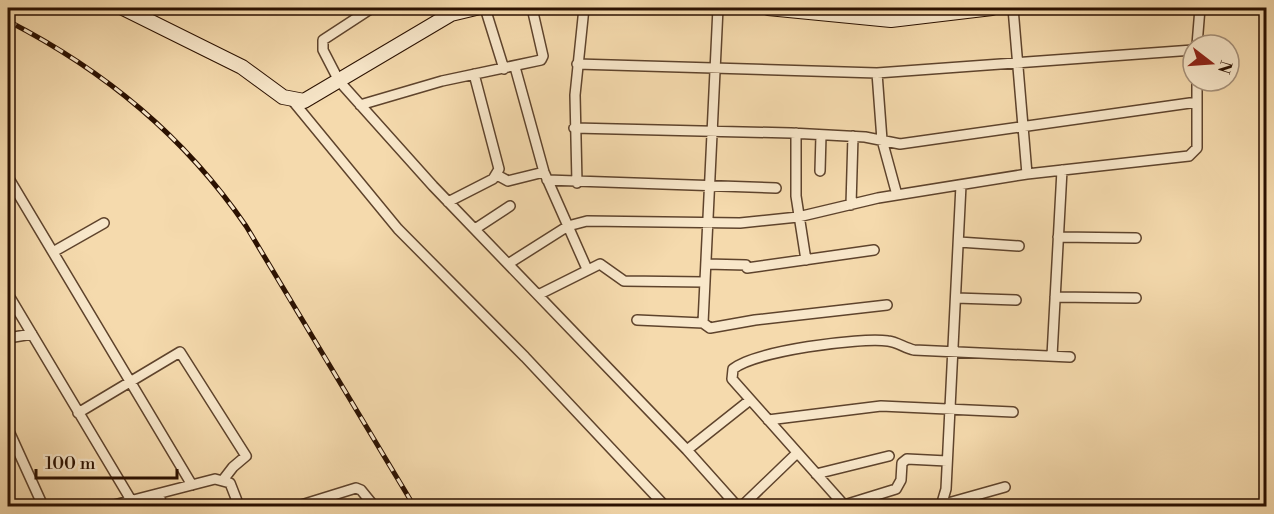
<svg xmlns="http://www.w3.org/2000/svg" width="1274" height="514" font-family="'Libre Bodoni',serif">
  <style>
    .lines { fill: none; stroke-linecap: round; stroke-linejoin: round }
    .street-casing { stroke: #5e432c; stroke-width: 12 }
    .secondary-casing { stroke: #2b1101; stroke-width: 16 }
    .street { stroke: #f8e7ca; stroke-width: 9 }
    .secondary { stroke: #f8e7ca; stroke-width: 14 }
    .rail-casing { stroke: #2b1101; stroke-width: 5 }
    .rail { stroke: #f8e7ca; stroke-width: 3; stroke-dasharray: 9; stroke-linecap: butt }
  </style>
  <rect width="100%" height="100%" fill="#f5daad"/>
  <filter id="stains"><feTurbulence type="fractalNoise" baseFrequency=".00333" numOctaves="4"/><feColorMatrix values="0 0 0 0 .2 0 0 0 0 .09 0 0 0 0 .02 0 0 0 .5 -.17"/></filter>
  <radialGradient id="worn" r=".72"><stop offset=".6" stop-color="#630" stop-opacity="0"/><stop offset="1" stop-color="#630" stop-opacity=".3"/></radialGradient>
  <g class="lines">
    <defs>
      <path id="street" d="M372 8 323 40V50L339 81 433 186 687 450 737 506
        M485 8 504 69
        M718 8 703 323 710 328 755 320 887 305
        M1013 8 1027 174
        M1197 45 1200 8
        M577 64 877 73 1193 50
        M515 67 544 172 587 269
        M877 73 882 140 897 195
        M292 100 398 229 525 357 665 506
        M360 105 442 81 541 60 543 56 532 8
        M574 128 791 133 865 137 900 144 1197 102
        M796 133V196L806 260
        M820 171 821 135
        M497 175 508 181 544 172
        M8 177 192 485
        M547 180 776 188
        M577 183 575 95 584 8
        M448 202 493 179 499 169 474 74
        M851 205 853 136
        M475 229 510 206
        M1058 237 1136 238
        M959 242 1019 246
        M53 252 104 223
        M508 264 568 226 587 221 740 223 798 217 878 198 1027 174 1189 156 1197 148V81
        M706 264 746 265
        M747 268 874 250
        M8 294 131 500
        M538 295 600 264 624 281 704 282
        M1055 297 1136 298
        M956 298 1016 300
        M637 320 703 323
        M8 338 32 334
        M1052 356 1062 170
        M78 413 180 352 246 456 233 467 223 480
        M768 420 881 406 1013 412
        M8 429 43 506
        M687 450 750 400
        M816 474 889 456
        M159 494 162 506
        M844 505 732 379 733 369C755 351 859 337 888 341 897 342 905 348 914 350L1070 357
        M941 505 1005 487
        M110 506 215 479 230 483 239 506
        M298 506 356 488 361 490 374 506
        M742 506 797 453
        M841 506 896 489 901 480 902 463 907 459 947 461
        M941 506 946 489 961 185"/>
      <path id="secondary" d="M123 8 242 67 283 97 304 101 451 14 476 8
        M768 8 891 20 992 8"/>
    </defs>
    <use href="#street" class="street-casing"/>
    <use href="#secondary" class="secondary-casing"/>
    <use href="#street" class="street"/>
    <use href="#secondary" class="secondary"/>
    <defs>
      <path id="rail" d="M8 21C105 71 184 136 246 226L414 506"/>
    </defs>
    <use href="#rail" class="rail-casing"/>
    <use href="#rail" class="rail"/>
  </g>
  <rect width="1274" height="514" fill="none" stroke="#f5daad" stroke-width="30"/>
  <rect x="9" y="9" width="1256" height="496" fill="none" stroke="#2b1101" stroke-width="3"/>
  <rect x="15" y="15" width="1244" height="484" fill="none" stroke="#2b1101" stroke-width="1.5"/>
  <g transform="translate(1211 63) rotate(107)"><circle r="28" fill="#f8e7ca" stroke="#a6917a" stroke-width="1.5"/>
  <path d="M0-4.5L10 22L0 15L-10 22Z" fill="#8f2418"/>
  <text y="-9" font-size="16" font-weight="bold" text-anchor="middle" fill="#2b1101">N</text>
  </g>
  <path d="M36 469v9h141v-9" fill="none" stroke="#2b1101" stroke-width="3"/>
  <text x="45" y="469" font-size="18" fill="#2b1101" stroke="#f8e7ca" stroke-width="4.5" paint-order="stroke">100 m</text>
  <rect width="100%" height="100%" filter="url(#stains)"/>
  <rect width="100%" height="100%" fill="url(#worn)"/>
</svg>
